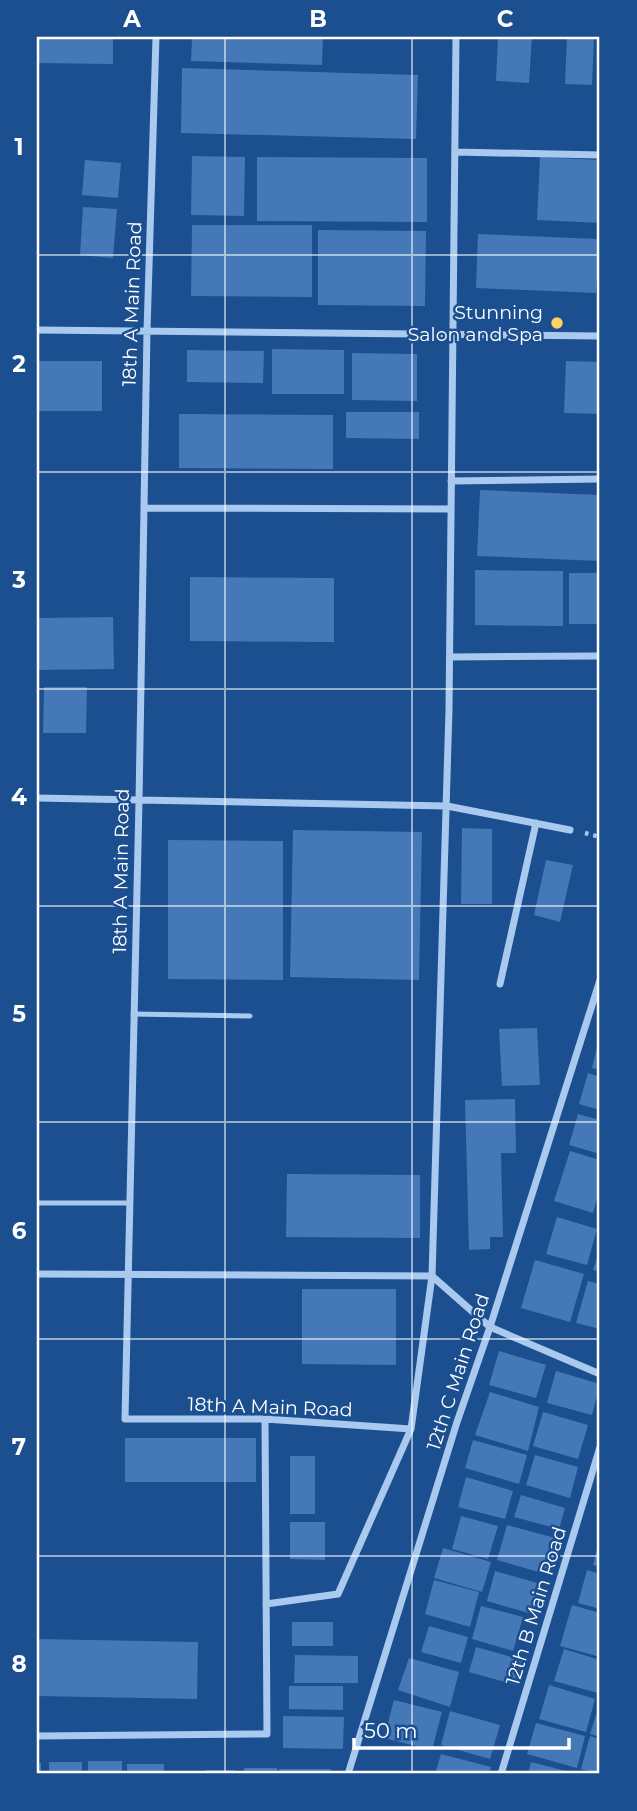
<svg xmlns="http://www.w3.org/2000/svg" width="637" height="1811" font-family="Montserrat,sans-serif">
  <style>
    .building { fill: #4478b7 }
    .lines { fill: none; stroke-linecap: round; stroke-linejoin: round }
    .path { stroke: #a9c9ee; stroke-width: 4.5; stroke-dasharray: 3.5 5; stroke-linecap: butt }
    .lane { stroke: #a9c9ee; stroke-width: 5 }
    .street { stroke: #a9c9ee; stroke-width: 7 }
    .grid { fill: none; stroke: #fff; stroke-width: 2; stroke-opacity: 0.55 }
    .poi-dot { fill: #ffd166; stroke: #1b4f8f; stroke-width: 2.5 }
    .labels { text-anchor: middle; dominant-baseline: central; stroke-width: 5; stroke-linejoin: round; paint-order: stroke }
    .street-label { font-size: 19px; fill: #fff; stroke: #1b4f8f }
    .poi-label { font-size: 19px; fill: #fff; stroke: #1b4f8f; text-anchor: end }
    .neatline { fill: none; stroke: #fff; stroke-width: 2.5 }
    .grid-label { font-size: 23px; text-anchor: middle; font-weight: bold; fill: #fff }
  </style>
  <rect width="100%" height="100%" fill="#1b4f8f"/>
  <path class="building" d="M37 37H113V64L37 63Z
    M192 37H323L322 65 191 61Z
    M498 37H532L529 83 496 81Z
    M567 37H594L592 85 565 84Z
    M182 68 418 75 416 139 181 133Z
    M192 156 245 157 244 216 191 215Z
    M257 157 427 158V222L257 221Z
    M540 157 600 160V223L537 220Z
    M85 160 121 163 118 198 82 195Z
    M83 207 117 209 113 258 80 255Z
    M192 225H312V297L191 296Z
    M318 230 426 231 425 306 318 305Z
    M478 234 599 239 596 293 476 288Z
    M272 349 344 350V394H272Z
    M187 350 264 351 263 383 187 382Z
    M352 353 417 354V401L352 400Z
    M37 361H102V411H37Z
    M566 361 600 362V414L564 413Z
    M346 412H419V439L346 438Z
    M179 414 333 415V469L179 468Z
    M480 490 600 495V561L477 556Z
    M475 570 563 571V626L475 625Z
    M569 573H600V624H569Z
    M190 577 334 578V642L190 641Z
    M113 617 114 669 37 670V618Z
    M44 687H87L86 733H43Z
    M462 828 492 829V904H461Z
    M293 830 422 832 419 980 290 977Z
    M168 840 283 841V980L168 979Z
    M546 860 573 865 560 922 534 915Z
    M37 920H39V971H37Z
    M537 1028 540 1085 502 1086 499 1029Z
    M599 1039H600V1070L592 1068Z
    M588 1073 600 1077V1110L579 1104Z
    M515 1099 516 1153H501L503 1237H490V1249L469 1250 465 1100Z
    M578 1114 600 1120V1154L569 1145Z
    M570 1151 600 1160V1188L593 1213 554 1201Z
    M287 1174 420 1175V1238L286 1237Z
    M557 1217 597 1229 587 1265 546 1254Z
    M600 1249V1272L593 1270Z
    M535 1260 584 1274 570 1322 521 1308Z
    M588 1281 600 1284V1329L576 1323Z
    M302 1289H396V1365L302 1364Z
    M499 1351 546 1365 536 1398 489 1385Z
    M556 1371 600 1384 592 1415 547 1403Z
    M490 1392 539 1407 528 1451 475 1435Z
    M543 1412 588 1425 578 1459 533 1446Z
    M125 1438H256V1482H125Z
    M473 1440 527 1455 519 1484 465 1468Z
    M535 1455 578 1467 570 1498 526 1485Z
    M290 1456H315V1514H290Z
    M466 1477 513 1491 505 1519 458 1507Z
    M521 1495 565 1508 559 1529 514 1517Z
    M461 1516 498 1526 488 1559 452 1549Z
    M290 1522H325V1560L290 1559Z
    M507 1525 559 1539 549 1575 497 1560Z
    M599 1541H600V1567L593 1565Z
    M443 1548 491 1562 482 1592 434 1578Z
    M587 1570 600 1574V1609L578 1603Z
    M495 1571 541 1584 532 1614 487 1601Z
    M434 1580 479 1592 470 1627 425 1614Z
    M572 1605 600 1613V1657L560 1646Z
    M481 1606 523 1617 513 1651 472 1639Z
    M292 1622H333V1646H292Z
    M429 1626 468 1637 461 1663 421 1652Z
    M37 1639 198 1642 197 1699 37 1696Z
    M476 1647 522 1660 515 1685 469 1672Z
    M564 1649 600 1660V1685L598 1693 554 1681Z
    M295 1655 358 1656V1683H294Z
    M409 1658 459 1672 450 1707 398 1690Z
    M549 1685 595 1699 586 1732 539 1719Z
    M289 1686H343V1710L289 1709Z
    M394 1700 442 1712 432 1750 384 1738Z
    M600 1702V1737L590 1734Z
    M450 1711 500 1725 490 1759 441 1745Z
    M283 1716 344 1717 343 1749 283 1748Z
    M536 1723 585 1736 577 1768 527 1754Z
    M590 1736 600 1739V1774L581 1769Z
    M441 1754 491 1767 489 1774H435Z
    M88 1761H122V1774H88Z
    M49 1762H82V1774H49Z
    M531 1762 574 1773 573 1774H528Z
    M37 1763H41V1774H37Z
    M127 1764H164V1774H127Z
    M244 1768H277V1774H244Z
    M279 1769H331L330 1774H279Z
    M205 1770H235V1774H205Z"/>
  <g class="lines">
    <path class="path" d="M585 833 600 837"/>
    <path class="lane" d="M133 1014 250 1016
      M37 1203H129"/>
    <path class="street" d="M156 37 147 331 139 801 125 1419H265L411 1429
      M455 152 600 155
      M37 330 600 336
      M451 481 600 479
      M144 508 451 509
      M450 657 600 656
      M37 798 447 806 570 830
      M500 984 536 823
      M37 1274 432 1276 490 1327 600 1374
      M266 1604 338 1594 411 1429 432 1276 449 710 456 37
      M37 1736 267 1734 265 1419
      M348 1774 457 1422 490 1327 600 980
      M501 1774 600 1447"/>
  </g>
  <path class="grid" d="M225 37V1774M412 37V1774M37 255H600M37 472H600M37 689H600M37 906H600M37 1122H600M37 1339H600M37 1556H600"/>
  <circle class="poi-dot" cx="557" cy="323" r="7"/>
  <g class="labels">
    <g class="street-label">
      <text transform="translate(132 304) rotate(-88)">18th A Main Road</text>
      <text transform="translate(121 871) rotate(-89)">18th A Main Road</text>
      <text transform="translate(458 1372) rotate(-72)">12th C Main Road</text>
      <text transform="translate(270 1407) rotate(2)">18th A Main Road</text>
      <text transform="translate(536 1606) rotate(-73)">12th B Main Road</text>
    </g>
    <g class="poi-label">
      <text x="543" y="312">Stunning<tspan x="543" dy="22">Salon and Spa</tspan></text>
    </g>
  </g>
  <rect width="637" height="1811" fill="none" stroke="#1b4f8f" stroke-width="77"/>
  <path d="M354 1738v10h215v-10" fill="none" stroke="#ffffff" stroke-width="3.5"/>
  <text x="364" y="1738" font-size="21" fill="#ffffff" stroke="#1b4f8f" stroke-width="5" paint-order="stroke">50 m</text>
  <rect x="38" y="38" width="560" height="1734" class="neatline"/>
  <g class="grid-label">
    <text x="132" y="27">A</text>
    <text x="318" y="27">B</text>
    <text x="505" y="27">C</text>
    <text x="19" y="155">1</text>
    <text x="19" y="372">2</text>
    <text x="19" y="588">3</text>
    <text x="19" y="805">4</text>
    <text x="19" y="1022">5</text>
    <text x="19" y="1239">6</text>
    <text x="19" y="1455">7</text>
    <text x="19" y="1672">8</text>
  </g>
</svg>
